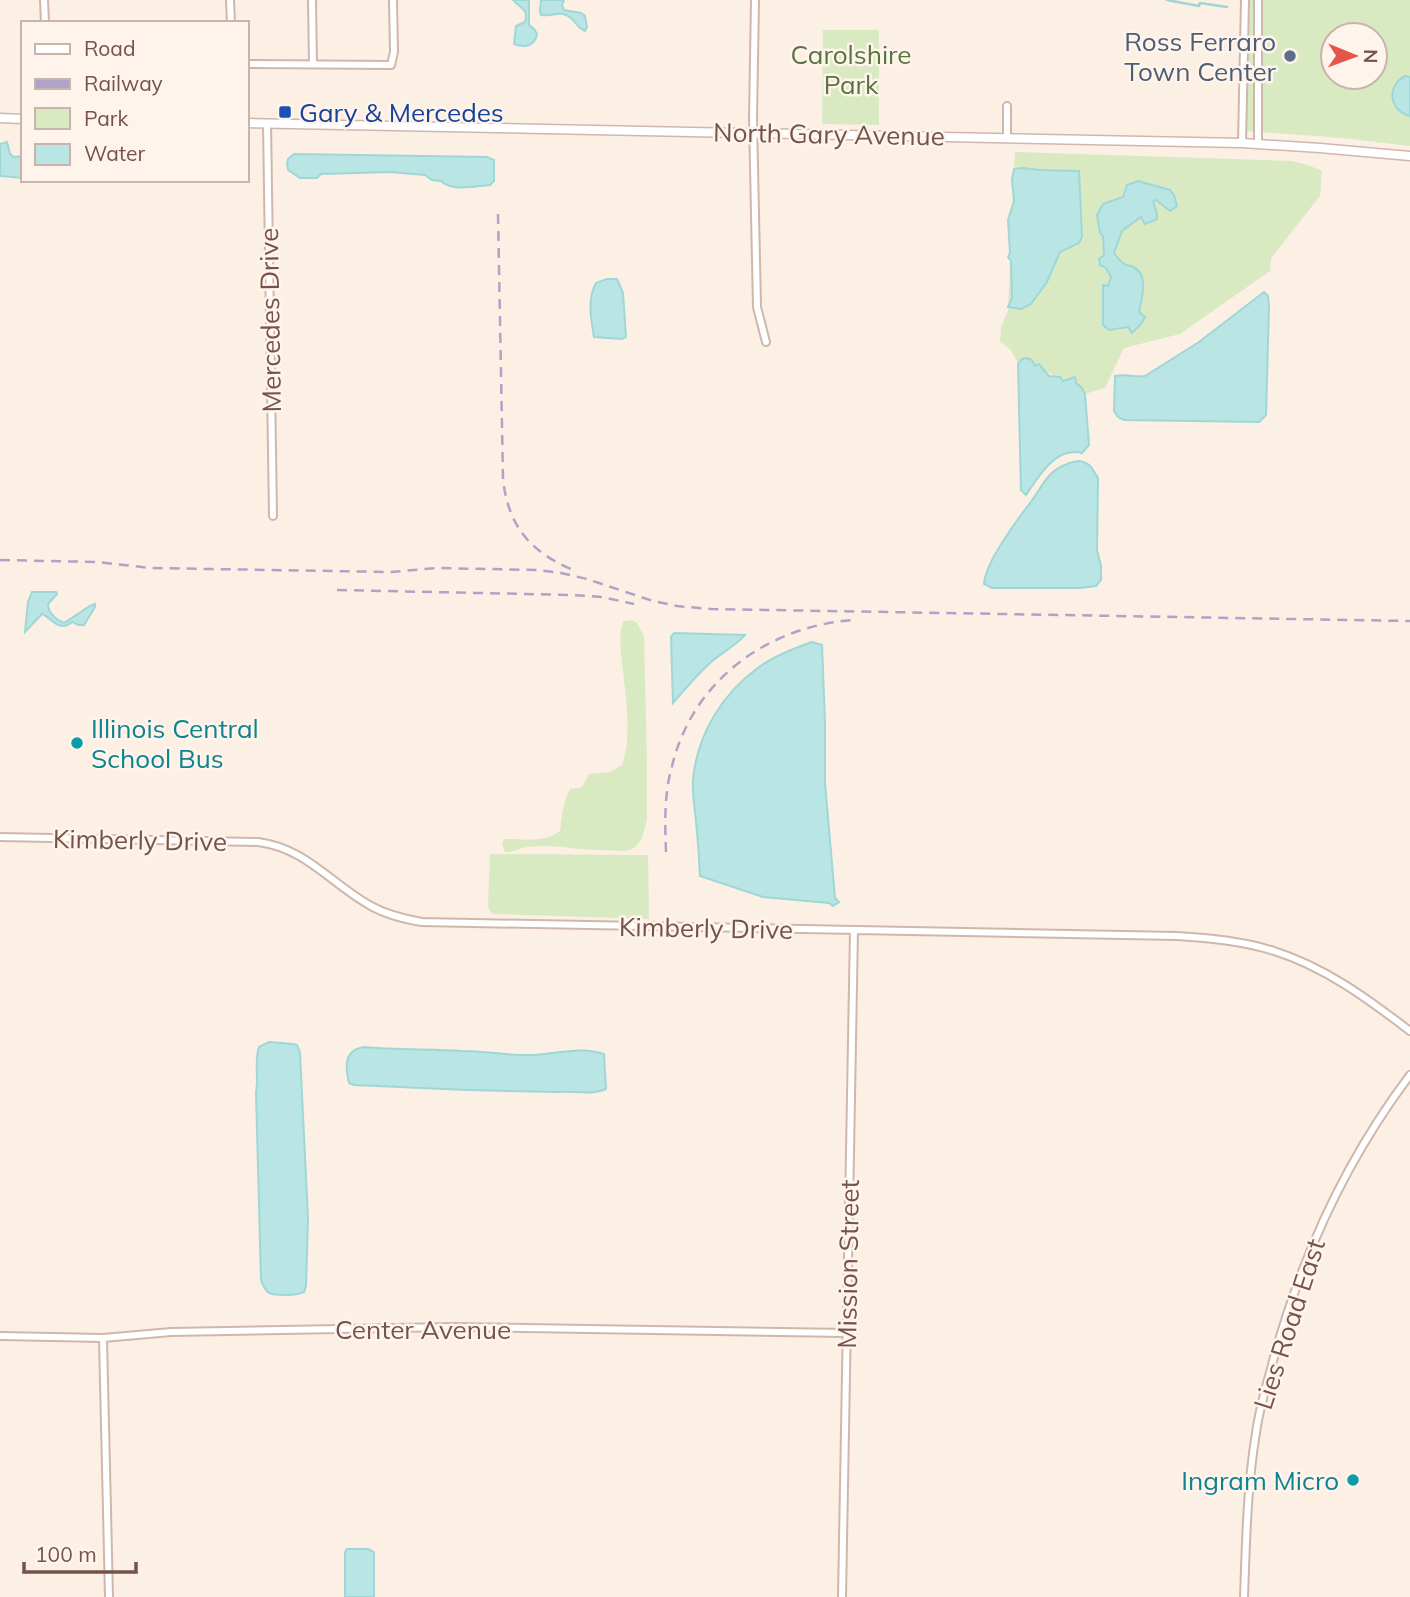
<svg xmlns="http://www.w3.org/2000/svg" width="1410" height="1597" font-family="Mulish,sans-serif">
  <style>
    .green { fill: #d9eac3; fill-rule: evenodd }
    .water { fill: #b9e5e5; stroke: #9fd7d7; stroke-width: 2 }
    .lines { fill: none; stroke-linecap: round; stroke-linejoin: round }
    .stream { stroke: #9fd7d7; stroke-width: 2.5 }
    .minor-casing { stroke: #d0b7ae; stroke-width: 10 }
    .tertiary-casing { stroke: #d0b7ae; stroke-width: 11 }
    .minor { stroke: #fff; stroke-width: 6 }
    .tertiary { stroke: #fff; stroke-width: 8 }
    .rail { stroke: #b0a3c6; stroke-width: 2.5; stroke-dasharray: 10 7; stroke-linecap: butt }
    .service-dot { fill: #5c6f8a; stroke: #fff4eb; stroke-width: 2.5 }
    .transit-dot { fill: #1a4fb4; stroke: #fff4eb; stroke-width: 2.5 }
    .culture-dot { fill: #0f9aa8; stroke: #fff4eb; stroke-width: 2.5 }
    .labels { text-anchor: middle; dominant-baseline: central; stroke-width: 5; stroke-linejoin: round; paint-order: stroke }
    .service-label { font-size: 26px; fill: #4e5e75; stroke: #fff4eb; text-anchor: end }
    .park-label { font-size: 26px; fill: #58743f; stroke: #fff4eb }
    .transit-label { font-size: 26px; fill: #164399; stroke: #fff4eb; text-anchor: start }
    .street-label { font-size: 26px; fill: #75534a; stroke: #fff4eb }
    .culture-label { font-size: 26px; fill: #0d838f; stroke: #fff4eb; text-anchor: start }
  </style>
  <rect width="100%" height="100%" fill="#fcefe4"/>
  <path class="green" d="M1248 0H1410V146L1342 138 1245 131ZM1333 35H1375V77H1333Z
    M823 30H879V125L822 124Z
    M1015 152 1292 161 1308 165 1322 171 1320 196 1271 258 1270 271 1180 334 1124 348 1105 388 1085 394 1043 369 1018 364 1011 350 1000 342 1001 327 1008 311Z
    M632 620 637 623 644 636 647 763V819L644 831 641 840 636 846 630 850 624 851 577 849C568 846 532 845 522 848 515 850 513 852 505 852L502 844 504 839C522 839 545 843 560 831 562 816 563 802 570 789L582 787 589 774 610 772 622 765C632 737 626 700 623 671 621 653 618 639 623 621Z
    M490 854 648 855 649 919 492 914 488 907Z"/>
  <path class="water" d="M513 0H529V25L534 29 537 34C535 46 525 48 514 44L516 26 525 22C529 8 520 9 513 0Z
    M541 0H564L562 5 564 10 581 13 585 16 587 27 585 31C576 27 578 24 571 18 560 9 553 17 541 15L540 11Z
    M1405 76 1410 77V116C1389 111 1386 86 1405 76Z
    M7 142 10 154 14 157 23 156V178L0 176V144Z
    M294 154 487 157 494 160V181L490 185C475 186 452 192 441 181L432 180 425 175 390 172 321 174 317 178H300L288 170 287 164 288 159Z
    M1023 168 1039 170 1079 171 1082 237 1079 243 1060 252 1047 282 1031 304 1021 309 1008 307 1012 298 1011 261 1008 257 1010 253 1008 220 1014 201 1012 180 1014 169Z
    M1138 181 1170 190 1174 195 1177 206 1170 211 1156 200 1153 201 1157 214V219L1145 224 1141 217 1122 231 1114 253C1117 257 1121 263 1126 265 1127 266 1130 265 1131 266 1150 273 1142 297 1139 312L1145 317 1141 324 1132 333 1128 327 1109 330 1103 325V285L1108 286 1111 277 1106 268 1100 265 1099 259 1104 255 1103 236 1100 233 1097 215 1103 204 1123 197 1127 185Z
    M607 279H617L623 293 626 337 622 339 594 337C591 318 587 300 596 283Z
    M1264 292 1268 296 1269 306 1266 415 1259 422 1124 420 1118 417 1114 411 1115 376C1128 373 1133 378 1145 376L1199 342Z
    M1027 358 1032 360 1035 366 1039 364 1049 376 1060 377 1063 381 1075 377 1076 383 1082 388 1085 394 1089 445 1082 453C1056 446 1038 477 1026 495L1021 490 1018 364 1022 359Z
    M1078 461C1090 462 1092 468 1098 478L1097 550 1101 566V580L1096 586 1080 588H992L984 584C985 563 1017 520 1030 503 1037 494 1042 484 1049 476 1056 468 1068 462 1078 461Z
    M32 592H56L57 594 48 604C48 613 56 620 64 623L90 606 95 604V607L84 625H78L73 622C70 623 67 626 64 626 55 627 49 616 42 614L25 632 28 602Z
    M674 633 745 635C738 644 720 654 711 662 697 675 685 689 673 703L671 637Z
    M812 642 822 645 825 722V783L835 898 839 902 833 906 829 903 763 897 700 876C699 858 698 840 696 822 695 808 692 794 693 780 697 734 723 693 759 667 774 656 795 648 812 642Z
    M269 1042 293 1044 297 1045 300 1053 308 1218 306 1286 304 1292C297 1295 292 1295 285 1295 270 1295 266 1295 261 1280L256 1092C259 1077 254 1062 259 1047Z
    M364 1047C397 1050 429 1049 462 1051 486 1051 510 1056 533 1055 557 1054 581 1046 604 1054L606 1089C591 1096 573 1090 557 1092L467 1090 354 1085 349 1083C345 1066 344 1050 364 1047Z
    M347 1549H368L374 1552V1597H345V1552Z"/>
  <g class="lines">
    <path class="stream" d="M1167 0 1199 6 1200 3 1227 7"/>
    <defs>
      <path id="minor" d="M44 0 45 23
        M230 0 231 23
        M312 0 313 64
        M755 0 753 119 757 307 766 342
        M247 64 391 65 394 52 393 0
        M267 123 273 516
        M1007 138V106
        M1242 143 1245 0
        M1258 144V0
        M0 837 258 842C306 848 331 884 371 906 387 915 404 919 422 922L1177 936C1209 938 1243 941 1274 951 1325 967 1368 999 1410 1031
        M0 1336 103 1338 171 1332 453 1327 847 1333
        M103 1338 109 1597
        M842 1597 854 930
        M1244 1597C1246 1542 1247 1487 1256 1433 1259 1409 1267 1384 1273 1361 1301 1258 1346 1160 1410 1075"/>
      <path id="tertiary" d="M0 118 23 119
        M247 123 1242 143 1320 148 1410 156"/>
    </defs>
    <use href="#minor" class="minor-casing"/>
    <use href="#tertiary" class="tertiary-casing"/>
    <use href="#minor" class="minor"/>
    <use href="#tertiary" class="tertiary"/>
    <path class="rail" d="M498 214 503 479C508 525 529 551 571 569
      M0 560 97 562 151 568 391 572 437 568 537 570 561 573 587 579 653 601 677 606 711 609 1410 621
      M337 590 573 595 602 597 634 604
      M666 852C665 823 664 794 672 766 693 680 767 627 852 620"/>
  </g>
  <circle class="service-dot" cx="1290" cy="56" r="7"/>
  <rect class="transit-dot" x="278" y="105" width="14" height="14" rx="3.5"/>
  <g class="culture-dot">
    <circle cx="77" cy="743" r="7"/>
    <circle cx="1353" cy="1480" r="7"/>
  </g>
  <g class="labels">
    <g class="service-label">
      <text x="1276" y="41">Ross Ferraro<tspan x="1276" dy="30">Town Center</tspan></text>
    </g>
    <g class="park-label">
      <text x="851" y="54">Carolshire<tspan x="851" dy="30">Park</tspan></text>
    </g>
    <g class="transit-label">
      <text x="299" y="112">Gary &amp; Mercedes</text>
    </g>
    <g class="street-label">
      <text transform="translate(829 134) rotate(1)">North Gary Avenue</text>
      <text transform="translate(270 320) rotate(-91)">Mercedes Drive</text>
      <text transform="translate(140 840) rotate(1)">Kimberly Drive</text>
      <text transform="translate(706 928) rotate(1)">Kimberly Drive</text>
      <text transform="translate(848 1264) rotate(-89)">Mission Street</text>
      <text transform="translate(1289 1324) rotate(-72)">Lies Road East</text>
      <text x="423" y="1329">Center Avenue</text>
    </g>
    <g class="culture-label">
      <text x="91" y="728">Illinois Central<tspan x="91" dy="30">School Bus</tspan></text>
      <text x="1339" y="1480" text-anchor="end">Ingram Micro</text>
    </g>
  </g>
  <rect x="21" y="21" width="228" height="161" fill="#fff4eb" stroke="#c8b4ab" stroke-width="2"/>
  <rect x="35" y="44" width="35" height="10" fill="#ffffff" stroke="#c8b4ab" stroke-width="2"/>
  <text x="84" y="56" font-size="21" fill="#75534a">Road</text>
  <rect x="35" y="79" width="35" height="10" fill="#b0a3c6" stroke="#c8b4ab" stroke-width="2"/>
  <text x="84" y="91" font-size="21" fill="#75534a">Railway</text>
  <rect x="35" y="108" width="35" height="21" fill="#d9eac3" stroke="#c8b4ab" stroke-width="2"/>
  <text x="84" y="126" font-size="21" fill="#75534a">Park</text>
  <rect x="35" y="144" width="35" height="21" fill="#b9e5e5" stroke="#c8b4ab" stroke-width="2"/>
  <text x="84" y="161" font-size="21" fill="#75534a">Water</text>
  <g transform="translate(1354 56) rotate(91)"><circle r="33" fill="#fff4eb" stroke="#c8b4ab" stroke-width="2"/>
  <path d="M0-5L12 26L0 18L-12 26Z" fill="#e5554b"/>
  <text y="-10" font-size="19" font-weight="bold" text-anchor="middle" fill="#75534a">N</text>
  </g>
  <path d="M24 1562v10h112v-10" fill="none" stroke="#75534a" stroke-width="3.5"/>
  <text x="35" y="1562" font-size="21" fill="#75534a" stroke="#fff4eb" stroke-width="5" paint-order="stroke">100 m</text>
</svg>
